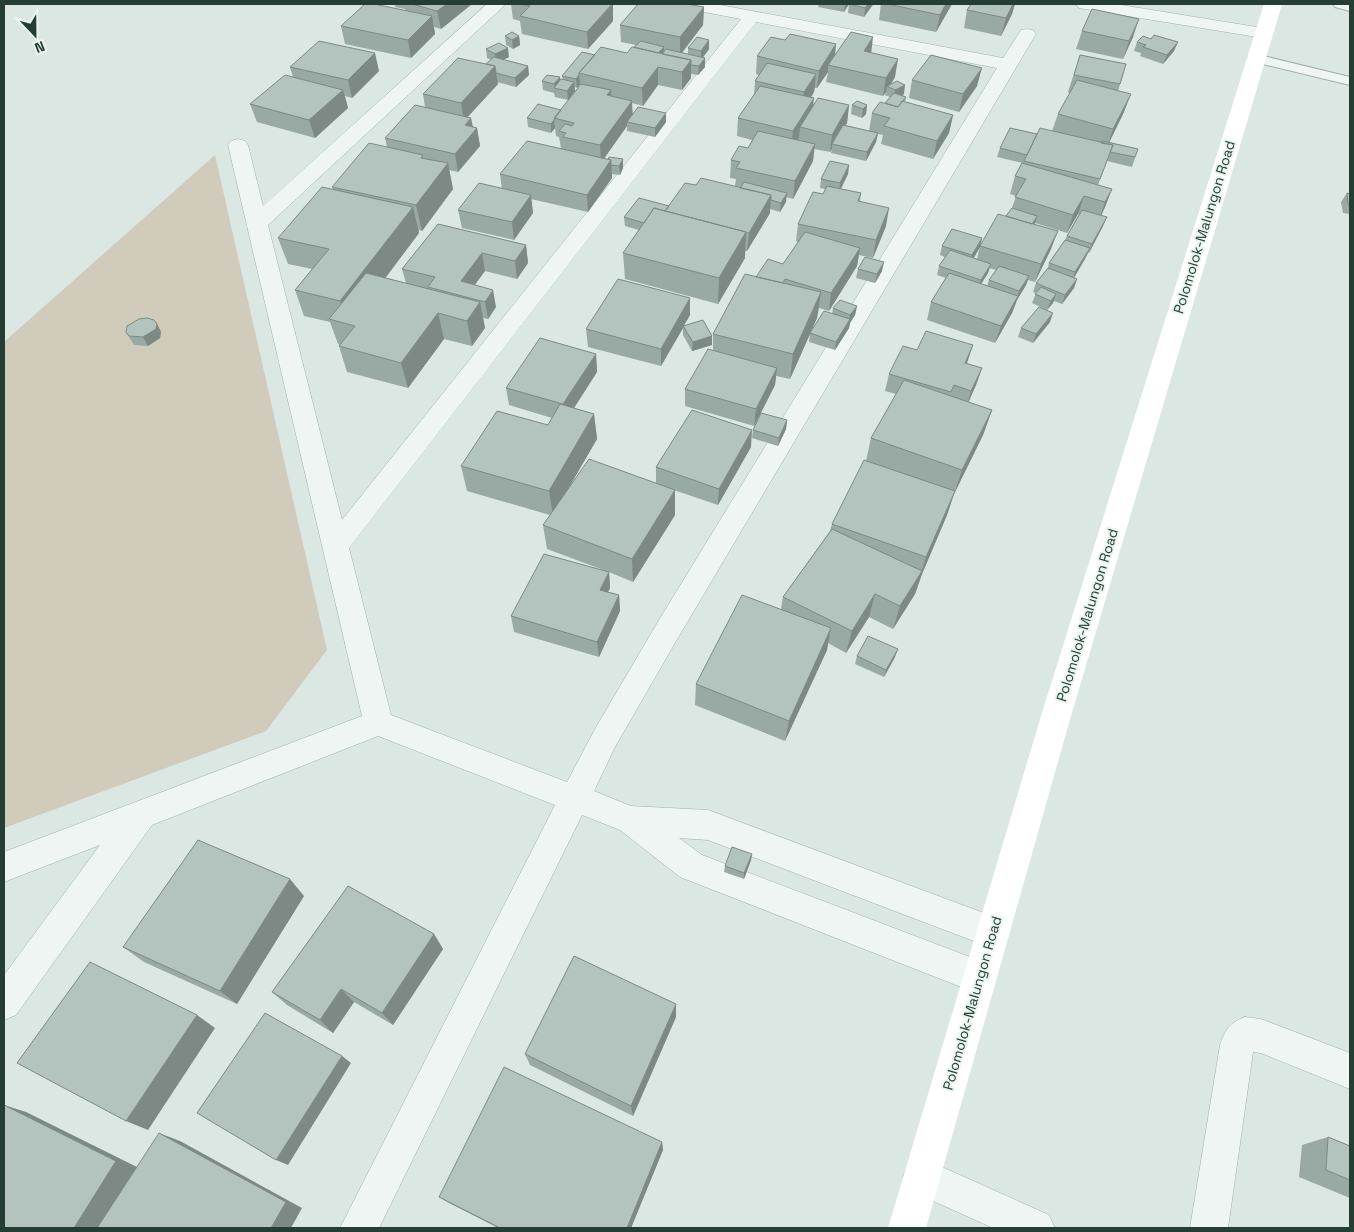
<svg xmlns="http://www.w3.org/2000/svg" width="1354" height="1232" font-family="'Space Grotesk',sans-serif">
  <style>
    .green { fill: #d1cbbb }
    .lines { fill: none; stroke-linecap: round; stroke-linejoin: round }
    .service-casing { stroke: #a0b1aa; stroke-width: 2 }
    .minor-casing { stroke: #a0b1aa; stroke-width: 1 }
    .service { fill: #eef5f2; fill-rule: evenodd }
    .minor { fill: #eef5f2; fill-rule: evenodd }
    .secondary { fill: #fff; fill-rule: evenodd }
    .wall { fill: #99a9a3; fill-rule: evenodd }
    .shaded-wall { fill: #7d8984 }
    .building { fill: #b2c4bd; stroke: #7d8984 }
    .labels { text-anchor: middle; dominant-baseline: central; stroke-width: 4; stroke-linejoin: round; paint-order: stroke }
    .street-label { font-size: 14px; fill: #243e34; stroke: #eaf5f0 }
  </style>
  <rect width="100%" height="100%" fill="#dbe7e2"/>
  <path class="green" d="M215 155 327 650 266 731 4 828V342Z"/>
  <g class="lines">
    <defs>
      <path id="service" d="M1333 4H1350V11L1335 7Z
        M1255 54 1350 77V85L1250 61 1248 58 1250 55Z"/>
      <path id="minor" d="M487 4H506L268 225 342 520 741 19 683 8 681 4H715L1003 58 1021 30 1027 29 1033 30 1036 34 679 636 615 747 594 791 631 806 708 810 992 916 1004 920 1008 932 1004 944 992 948 708 840 679 838 702 855 991 965 996 977 991 989 979 994 680 877 620 830 582 815 379 1228H340L555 805 378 736 152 825 16 1015 4 1020V975L100 845 4 882V852L362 716 228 145 231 141 238 139 245 141 248 145 263 206ZM756 22 997 68 659 620 595 729 567 782 391 715 349 548Z
        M1076 4H1115L1263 28 1269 29 1272 33 1269 37 1263 38 1085 9 1079 8Z
        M1245 1017 1261 1019 1350 1053V1089L1261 1053 1253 1052 1228 1228H1190L1220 1045C1226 1029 1229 1023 1245 1017Z
        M922 1158 1049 1215 1055 1228H993L909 1190 903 1177 909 1164Z"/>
    </defs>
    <use href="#service" class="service-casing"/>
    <use href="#minor" class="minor-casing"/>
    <use href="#service" class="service"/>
    <use href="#minor" class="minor"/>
    <path class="secondary" d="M1264 4H1282L1071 716 926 1228H888L1041 716Z"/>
  </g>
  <path class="wall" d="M395 4H472L441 29 434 27 435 34 411 58 345 44 341 26 405 10V9L395 7Z
    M511 4H613V21L588 49 522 34 520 21 513 19Z
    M819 4H849L844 12 818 7Z
    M849 4 873 5 864 17 848 13Z
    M881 4H952L936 32 879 20Z
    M971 4H1015L1012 14 1001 36 964 28 967 10Z
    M704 7 703 25 682 53 688 54V48L709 49 703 57 705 67 698 75 691 74V78L682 90 658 85 643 106 632 103V115L666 122 655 137 627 131V126L604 158 623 168 620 175 612 174V178L588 212 531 199 533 213 514 240 462 228 458 210 502 189 500 174 561 148 559 137 556 136 555 128 551 133 528 127 527 118 561 110 580 86V84L577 88 575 87V91L568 100 555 97 554 93 543 90 542 81 563 80 562 76 595 55 627 53 636 45 621 42 620 25Z
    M1082 31 1133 37 1123 59 1076 49Z
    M505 36H519L520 45 513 49 506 45Z
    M785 40 836 44 835 56 871 53 895 77 891 84 904 94 902 95 906 97 905 102 953 115 949 133 933 159 881 144 883 135 878 134 876 142 866 161 831 153 832 149 830 152 814 149 813 161 793 199 786 197V202L780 212 770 209V213L747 251H745V258L718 304 625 279 623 253 639 230 625 226 624 217 669 206 696 185 740 188 741 187 735 186 736 179 730 178 731 160 748 148 752 140 737 136 738 118 754 96 755 81 759 75 756 74 757 56ZM828 72 826 82 883 96 886 92 885 95 890 97 885 103 872 113 869 131 845 125 847 123 849 105 813 106 811 98 814 92 815 88H817Z
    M1137 42 1174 51 1163 64 1140 56 1141 53 1134 51Z
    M486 49 509 57 503 60 528 66 529 75 516 87 497 82 498 84 467 117 473 127 477 128 480 146 458 172 449 170 453 189 422 231 419 230V233L385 278 406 283 402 269 438 224 526 245 528 263 517 279 485 271 474 285 496 307 488 319 483 318 485 328 472 346 444 339 408 388 347 372 339 346 340 345 338 344 330 322 304 316 295 290 312 269 288 264 278 238 333 189 332 187 387 147 385 138 425 107 423 94 486 64 491 60 487 58Z
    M1080 55 1126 64 1118 91 1124 112 1109 142 1138 149 1132 167 1107 161 1098 185 1112 189 1105 207 1101 216 1103 226 1089 253H1088L1086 257 1074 278 1077 279 1074 288 1062 304 1054 301 1053 303 1047 310 1032 303 1036 293 1033 292 1036 283 1048 268 1049 263 1065 240 1067 236 1079 214H1078L1067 233 1035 223V225L1051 249 1035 282 1028 280 1026 285 1017 300 1012 313 995 343 927 320 931 302 946 278 937 275 939 266 945 257 940 255 942 246 982 238 980 247 974 258 977 259 980 246 1012 208 1016 196 1010 194 1015 176 1022 163 997 157 1000 148 1037 134 1052 131 1058 114 1070 93 1068 92ZM989 268 996 270 989 280 987 286 981 284 988 273Z
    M290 67 379 71 352 98 345 96 348 108 315 138 257 122 250 104 293 77Z
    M912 80 977 86 959 112 909 98Z
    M852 105H867L866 114 862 118 851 114Z
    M849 165 848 174 841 189 861 193 860 202 886 226 873 258 859 255 857 266 829 311 819 308 817 318 790 379 776 376 775 385 754 426 685 406V389L713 350V334L756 277 783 264 798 242 796 241 798 224 823 194 825 189 820 188 821 179Z
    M1347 193 1350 194V214L1343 213 1341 202Z
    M858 269 882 271 875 283 856 278Z
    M857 306 855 315 850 323 849 328 835 350 809 342 810 333 832 314 833 308Z
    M690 315 684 325 712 336V345L692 351 683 335V328L661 366 588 347 586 329Z
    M1050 322 1033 343 1018 337 1021 328Z
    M157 324 161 332 160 338 148 346 134 345 126 332Z
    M917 350 982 368 976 385 968 402 992 410 983 435 954 494 947 515 922 574 915 594 893 629 869 617 846 653 828 643 827 650 785 741 695 705 696 684 781 609 783 597 830 531 832 524 866 461 871 438 896 394 885 391 889 374Z
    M596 354 597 372 574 408 594 414 597 439 566 492 675 490V515L633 582 609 572 610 588 608 592 619 595 620 611 599 657 514 632 511 616 606 571 547 549 543 525 550 515 467 491 461 466 548 425 552 418 509 405 506 388Z
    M787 420 786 429 778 446 752 438 753 430Z
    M751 447 718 505 656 484V467Z
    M857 656 895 657 884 677 855 664Z
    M752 854 751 860 744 879 724 872 725 866Z
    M304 896 237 1004 144 962 123 947Z
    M434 934 443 949 393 1025 354 1002 333 1033 287 1005 272 992Z
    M676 1017 633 1116 530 1065 525 1054Z
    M1328 1137 1350 1146V1198L1299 1177 1302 1145Z
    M662 1142 663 1150 631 1228H498L449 1203 439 1197Z"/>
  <path class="shaded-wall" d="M447 4H472L441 29 437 11Z
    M613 4V21L588 49 587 32Z
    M845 4H849L844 12Z
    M868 4H873L864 17 865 8Z
    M946 4H952L936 32 940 15Z
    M1013 4H1015L1012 14 1001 36 1006 18Z
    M704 7 703 25 680 55V37Z
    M432 16 435 34 411 58 408 40Z
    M1139 19 1133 37 1123 59 1129 41Z
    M519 36 520 45 513 49 512 40Z
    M873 37 871 55 864 51Z
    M709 40V49L701 60V51Z
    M1178 42 1174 51 1163 64 1167 55Z
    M836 44 834 62 828 65V72L817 88 819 71Z
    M664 47V56H656Z
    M508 48 509 57 496 63 495 54Z
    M375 53 379 71 352 98 348 80Z
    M705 58V67L698 75 699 66Z
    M898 59 895 77 889 87 887 86 886 92 883 96 886 78Z
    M691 60V78L682 90V72Z
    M495 66 498 84 464 121 461 103Z
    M528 66 529 75 516 87 515 78Z
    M658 67V85L643 106 642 88Z
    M982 68 977 86 959 112 963 94Z
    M816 74 814 92 803 110 804 92Z
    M579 75 580 84 577 88 576 79Z
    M560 77 561 86 555 88 554 84Z
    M574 82 575 91 568 100 567 91Z
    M905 85 904 94 894 100 895 90Z
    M343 90 348 108 315 138 309 120Z
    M611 90 612 108 607 95Z
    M1131 94 1124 112 1107 147 1113 129Z
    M814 98 812 116 800 127 799 137 791 149 793 131Z
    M632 101 633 119 627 122V126L601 163 600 145Z
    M849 105 847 123 834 144H832V149L830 152 832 135Z
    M867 105 866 114 862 118 863 109Z
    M666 113V122L655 137V128Z
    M953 115 949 133 933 159 937 141Z
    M471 118 474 132 477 128 480 146 458 172 455 154 465 125Z
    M554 119 555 128 551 133V124Z
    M878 133 876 142 866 161 867 152Z
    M815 144 813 161 793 199 795 181Z
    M623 159V168L620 175 619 166Z
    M611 160 612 178 588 212 587 195Z
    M448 163 453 189 422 231 416 205Z
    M849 165 848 174 839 192 840 183Z
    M1112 189 1105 207 1099 220 1105 202Z
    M787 193 786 202 780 212 781 203Z
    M531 195 533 213 514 240 512 222Z
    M771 195 770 213 747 251 749 233Z
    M1084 196 1078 214 1067 233 1073 215Z
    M413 207 419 233 351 324H348L340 301Z
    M889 208 886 226 873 258 876 240Z
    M1037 216 1034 226H1031Z
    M1107 217 1103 226 1089 253 1092 244Z
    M1058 231 1051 249 1035 282 1041 264Z
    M746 232 745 258 718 304 719 278Z
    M982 238 980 247 970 264 972 255Z
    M526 245 528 263 517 279 515 261Z
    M860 248 857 266 829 311 831 293Z
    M1090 248 1086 257 1072 281 1075 272Z
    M482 253 485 271 466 297 461 281Z
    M884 262 882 271 875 283 877 274Z
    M991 264 988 273 978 289 981 280Z
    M1029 276 1026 285 1017 300 1012 313 995 343 1001 326 1018 296 1019 291Z
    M1077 279 1074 288 1062 304 1065 295Z
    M493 290 496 307 488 319 485 302Z
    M821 292 817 318 790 379 793 354Z
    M1056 294 1053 303 1047 310 1051 301Z
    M690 298V315L683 327V326V328L661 366V349Z
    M480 302 485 328 472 346 467 321Z
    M857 306 855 315 850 323 849 328 835 350 836 342 849 321 850 315Z
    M438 313 444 339 408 388 401 363Z
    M1053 313 1050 322 1033 343 1036 334Z
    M157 324 161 332 160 338 148 346 143 337Z
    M712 336V345L692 351 693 342Z
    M973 345 967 363 960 380 965 363Z
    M596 354 597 372 565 422 563 404Z
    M777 368 775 385 754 426 756 409Z
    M982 368 976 385 966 408 971 391Z
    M992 410 983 435 954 494 947 515 922 574 915 594 893 629 900 606 921 573 926 557 955 491 962 470Z
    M594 414 597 439 553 515 549 491Z
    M787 420 786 429 778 446 779 438Z
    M752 430 751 447 718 505 719 489Z
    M675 490V515L633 582 632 559Z
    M609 572 610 588 601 605 600 590Z
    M875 594 869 617 846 653 852 631Z
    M619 595 620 611 599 657 597 642Z
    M831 628 827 650 785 741 789 721Z
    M898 649 895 657 884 677 886 670Z
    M752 854 751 860 744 879V873Z
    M290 879 304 896 237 1004 220 991Z
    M434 934 443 949 393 1025 382 1013Z
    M341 989 354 1002 333 1033 320 1020Z
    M676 1004V1017L633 1116 631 1106Z
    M197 1015 215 1028 148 1130 126 1121Z
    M342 1056 351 1063 288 1165 276 1160Z
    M4 1105 26 1112 139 1168 102 1228H74Z
    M159 1133 180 1141 302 1208 291 1228H271Z
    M662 1142 663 1150 631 1228H627Z"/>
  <path class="building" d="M365 4H374L432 16 408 40 341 26Z
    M412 4H447L437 11Z
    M520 4H612L587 32 520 16 530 6Z
    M638 4H687L704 7 680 37 620 25Z
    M849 4H868L865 8Z
    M887 4H946L940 15Z
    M971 4H1013L1006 18 967 10Z
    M1092 9 1139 19 1129 41 1082 31Z
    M512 32 519 36 512 40 505 36Z
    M851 32 873 37 864 51 898 59 886 78 828 65Z
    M790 34 836 44 819 71 757 56 771 37 785 40Z
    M1154 35 1178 42 1167 55 1143 47 1146 45 1137 42 1143 36 1151 39Z
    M697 37 709 40 701 51 688 48Z
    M319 41 375 53 348 80 290 67Z
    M641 41 664 47 658 53 634 47Z
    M499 43 508 48 495 54 486 49Z
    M601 47 627 53 632 47 691 60 682 72 658 67 642 88 579 73Z
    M666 49 705 58 699 66 691 65V60L662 54Z
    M582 52 595 55 579 73V75L576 79 562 76Z
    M931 55 982 68 963 94 912 80Z
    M1080 55 1126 64 1120 84 1074 75Z
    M494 57 528 66 515 78 496 73 495 66 486 64Z
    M458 58 495 66 461 103 423 94Z
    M767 63 816 74 804 92 755 81Z
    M285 75 343 90 309 120 250 104Z
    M547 75 560 77 554 84 542 81Z
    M561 79 574 82 567 91 554 88Z
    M1077 80 1131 94 1113 129 1058 114Z
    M897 81 905 85 895 90 887 86Z
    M581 84 611 90 607 95 632 101 600 145 563 137 566 133 559 131 565 124 572 126 574 123 554 118Z
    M760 86 814 98 793 131 738 118Z
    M894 93 906 97 898 107 885 103Z
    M818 98 849 105 832 135 800 127Z
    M857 101 867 105 863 109 852 105Z
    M902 101 953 115 937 141 884 126 890 118 872 113 880 102 898 107Z
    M538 104 561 110 551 124 527 118Z
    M415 105 471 118 465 125 477 128 455 154 385 138Z
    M638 107 666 113 655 128 627 122Z
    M843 125 878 133 867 152 832 144Z
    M1010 128 1037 134 1027 155 1000 148Z
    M1040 128 1113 145 1100 179 1024 161Z
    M758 131 815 144 795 181 736 168 740 162 731 160 739 146 748 148Z
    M527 141 611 160 587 195 500 174Z
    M1102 141 1138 149 1135 157 1110 152 1113 145 1101 143Z
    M369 143 423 155 421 158 448 163 416 205 332 187Z
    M609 157 623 159 619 166 611 165V160L608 159Z
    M830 161 849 165 840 183 821 179Z
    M1022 163 1112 189 1105 202 1084 196 1073 215 1015 197 1026 179 1015 176Z
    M701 178 771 195 749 233H746V232L665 211 685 183 696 185Z
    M744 182 787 193 781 203 771 200V195L740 188Z
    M479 183 531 195 512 222 458 210Z
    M827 186 861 193 858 201 889 208 876 240 798 224 813 192 823 194Z
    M322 187 413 207 340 301 295 290 329 249 278 238Z
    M1347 193 1350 194V204H1348Z
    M639 198 669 206 665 211 654 208 644 223 624 217Z
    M654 208 746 232 719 278 623 253Z
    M1012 208 1037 216 1032 224 1006 216Z
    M1082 210 1107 217 1092 244 1067 236Z
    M998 214 1058 231 1041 264 980 246Z
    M438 224 526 245 515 261 482 253 461 281 493 290 485 302 428 287 435 277 402 269Z
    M952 229 982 238 972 255 942 246Z
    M805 232 860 248 831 293 785 279 783 283 756 277 768 259 783 264Z
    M1065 240 1090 248 1075 272 1049 263Z
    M950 250 991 264 981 280 939 266Z
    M865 257 884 262 877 274 858 269Z
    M999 266 1029 276 1019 291 989 280Z
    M1048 268 1077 279 1065 295 1036 283Z
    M366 273 480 302 467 321 438 313 401 363 339 346 355 326 329 319Z
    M949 273 1018 296 1001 326 931 302Z
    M745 274 821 292 793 354 713 334Z
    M618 279 690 298 661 349 586 329Z
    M1041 287 1056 294 1051 301 1035 294Z
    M840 300 857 306 850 315 833 308Z
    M1039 307 1053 313 1036 334 1021 328Z
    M824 311 850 319 836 342 810 333Z
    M147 318 154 320 157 324 156 329 143 337 129 336 126 332 127 326 139 319Z
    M703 320 712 336 693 342 683 326Z
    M926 331 973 345 965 363 982 368 971 391 954 385 951 392 889 374 903 346 917 350Z
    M540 338 596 354 563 404 506 388Z
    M708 349 777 368 756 409 685 389Z
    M904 380 992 410 962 470 871 438Z
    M560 404 594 414 549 491 461 466 497 411 548 425Z
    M692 410 752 430 719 489 656 467Z
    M761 413 787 420 779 438 753 430Z
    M589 459 675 490 632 559 543 525Z
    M864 460 955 491 926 557 832 524Z
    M832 529 922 571 900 606 875 594 852 631 783 597Z
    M544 554 609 572 600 590 619 595 597 642 511 616Z
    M742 595 831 628 789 721 696 684Z
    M868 636 898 649 886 670 857 656Z
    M198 840 290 879 220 991 123 947Z
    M732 847 752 854 744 873 725 866Z
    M348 886 434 934 382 1013 341 989 320 1020 272 992Z
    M574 956 676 1004 631 1106 525 1054Z
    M90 962 197 1015 126 1121 17 1063Z
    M265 1013 342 1056 276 1160 197 1113Z
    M504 1067 662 1142 627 1228H500L439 1197Z
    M4 1105 116 1161 74 1228H4Z
    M159 1133 286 1202 271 1228H97Z
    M1328 1137 1350 1146V1180L1326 1170Z"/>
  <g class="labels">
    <g class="street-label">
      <text transform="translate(1204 227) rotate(-73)">Polomolok-Malungon Road</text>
      <text transform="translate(1087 615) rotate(-73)">Polomolok-Malungon Road</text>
      <text transform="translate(972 1003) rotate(-74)">Polomolok-Malungon Road</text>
    </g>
  </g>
  <rect width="1354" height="1232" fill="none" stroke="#243e34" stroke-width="10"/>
  <g transform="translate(35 35) rotate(158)" stroke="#eaf5f0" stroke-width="4" paint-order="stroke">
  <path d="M0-4L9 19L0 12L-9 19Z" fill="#243e34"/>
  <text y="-8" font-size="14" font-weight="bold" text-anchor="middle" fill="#243e34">N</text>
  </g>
</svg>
